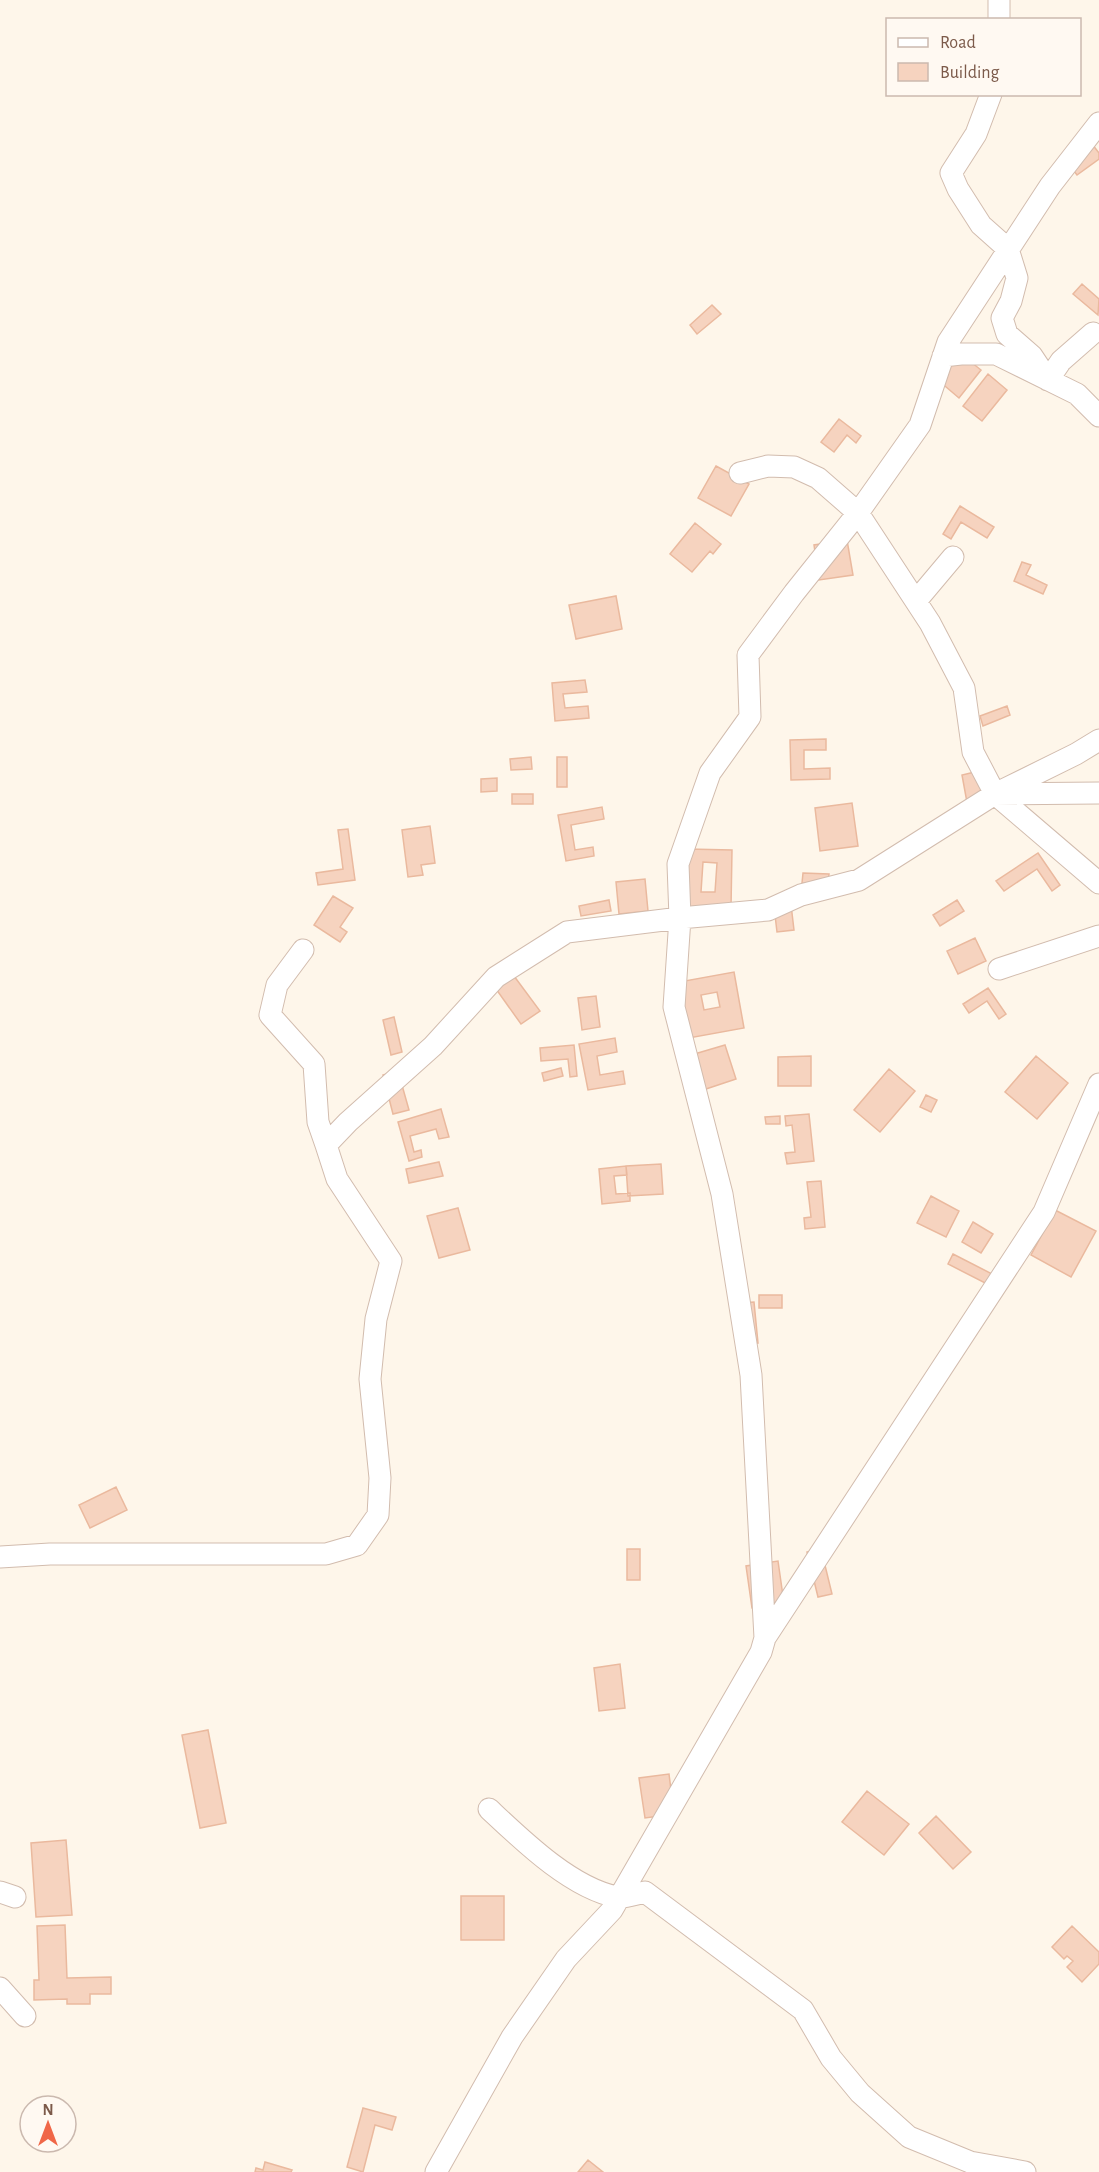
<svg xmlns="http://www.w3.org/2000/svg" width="1099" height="2172" font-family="'Alegreya Sans',sans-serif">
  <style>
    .building { fill: #f6d3bf; stroke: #eab99e; stroke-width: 1.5; fill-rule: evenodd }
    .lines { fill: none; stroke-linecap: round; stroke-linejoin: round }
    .minor-casing { stroke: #d2bcae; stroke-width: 23 }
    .minor { stroke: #fff; stroke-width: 21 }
  </style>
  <rect width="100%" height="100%" fill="#fef6ea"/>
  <path class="building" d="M1092 144 1099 153V159L1077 175 1067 162Z
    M1082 284 1099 299 1098 315 1073 294Z
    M712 305 721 314 697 334 690 325Z
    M961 354 981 370 959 398 939 381Z
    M988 374 1007 390 982 421 963 406Z
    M839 419 861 436 856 443 847 435 834 452 821 442Z
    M716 466 749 484 731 516 698 498Z
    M960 506 994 527 987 538 961 522 951 539 943 534Z
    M695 523 721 544 713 554 710 551 692 572 670 554Z
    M847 540 853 575 819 580 814 545Z
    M1022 562 1031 565 1026 575 1047 585 1043 594 1014 581Z
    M616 596 622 629 576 639 569 605Z
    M585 680 587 692 563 694 565 708 588 706 589 718 555 721 552 683Z
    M1007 706 1010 715 983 726 980 716Z
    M826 739V750H804V769L830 768V779L791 780 790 740Z
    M531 757 532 769 511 770 510 759Z
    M557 757H567V787H557Z
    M979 771 986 805 968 808 962 775Z
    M497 778V791L481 792V779Z
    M512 794H533V804H512Z
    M852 803 858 846 820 851 815 808Z
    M602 807 604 819 571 825 575 850 593 847 594 856 566 861 558 815Z
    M430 826 435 863 421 865 423 875 408 877 402 830Z
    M348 829 355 880 318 885 316 873 343 869 338 830Z
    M687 849 732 850 731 908 686 907ZM703 862 717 863 715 892H701Z
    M1038 853 1060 885 1052 891 1037 869 1004 891 996 881Z
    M803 873 829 874 828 884 802 883Z
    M645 879 648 911 619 914 616 882Z
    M333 896 353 908 340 927 347 932 340 942 314 925Z
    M790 896 794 930 777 932 773 898Z
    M609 900 611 911 581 916 579 906Z
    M957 900 964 911 940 926 933 915Z
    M975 938 986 961 958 974 947 951Z
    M734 972 744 1028 689 1038 679 982ZM717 992 720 1007 704 1010 701 995Z
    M514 976 540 1011 521 1024 496 989Z
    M988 988 1006 1014 999 1019 987 1001 969 1013 963 1004Z
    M596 996 600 1027 582 1030 578 998Z
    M394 1017 402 1052 391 1055 383 1020Z
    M615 1038 617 1052 597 1056 600 1075 623 1071 625 1084 588 1090 579 1044Z
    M574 1045 577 1076 570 1077 568 1059 541 1061 540 1048Z
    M725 1045 736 1079 703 1090 691 1055Z
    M811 1056V1086H778V1057Z
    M1036 1056 1068 1083 1037 1119 1005 1092Z
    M561 1068 563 1076 544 1081 542 1073Z
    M889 1069 915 1091 880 1132 854 1110Z
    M398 1071 409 1110 393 1114 383 1075Z
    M926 1095 937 1100 931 1112 920 1107Z
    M441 1109 449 1137 439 1139 436 1129 410 1136 414 1152 421 1150 422 1157 409 1161 398 1122Z
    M809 1114 814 1161 787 1164 785 1153 795 1152 792 1125 786 1126 785 1116Z
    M780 1116V1124H766L765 1117Z
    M439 1162 443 1176 409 1183 406 1169Z
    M661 1164 663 1194 628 1196 626 1166Z
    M626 1166 627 1175 614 1176 616 1194 630 1193V1201L602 1204 599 1169Z
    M821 1181 825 1227 805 1229 804 1218 811 1217 807 1182Z
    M931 1196 959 1211 946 1237 917 1223Z
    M458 1208 470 1250 439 1258 427 1216Z
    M1055 1210 1096 1231 1071 1277 1031 1255Z
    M973 1222 993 1234 981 1253 962 1242Z
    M953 1254 996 1276 991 1286 948 1264Z
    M759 1295H782V1308H759Z
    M754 1302 758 1343 743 1344 739 1303Z
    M116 1487 127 1510 90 1528 79 1505Z
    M627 1549H640V1580H627Z
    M821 1549 832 1594 818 1597 807 1552Z
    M778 1561 784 1603 752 1608 746 1566Z
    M620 1664 625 1708 599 1711 594 1668Z
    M208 1730 226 1823 200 1828 182 1735Z
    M669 1774 674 1814 645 1818 639 1778Z
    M867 1791 909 1824 884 1855 842 1822Z
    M936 1816 971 1852 953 1869 919 1833Z
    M66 1840 72 1915 36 1917 31 1843Z
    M461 1896H504V1940H461Z
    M65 1925 67 1978 111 1977V1994H90V2004H67V1999L34 2000V1980H39L37 1926Z
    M1072 1926 1099 1952V1964L1082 1982 1067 1967 1073 1961 1067 1956 1064 1959 1052 1947Z
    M363 2108 396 2117 392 2130 375 2125 363 2172 347 2167Z
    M588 2160 603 2172H578Z
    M265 2162 292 2170 291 2172H255L256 2168 263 2170Z"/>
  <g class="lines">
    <defs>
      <path id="minor" d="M999 20V0
        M991 94 976 134 951 173 958 189 981 225 1008 249 1017 278 1011 301 1002 318 1007 334 1032 356 1048 380 1061 361 1093 333
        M943 356 961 354H996L1077 394 1099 416
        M740 473 768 466 794 467 818 478 858 513 930 623 964 688 973 752 995 794 1099 883
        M916 601 953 557
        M1001 791 1076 754 1099 740
        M303 950 277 985 270 1015 314 1064 318 1122 326 1145
        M999 969 1099 936
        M0 1557 50 1554H326L357 1545 378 1515 380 1478 370 1379 376 1319 391 1261 337 1179 326 1145 348 1122 433 1046 496 977 567 932 680 918 768 910 801 895 859 880 995 794 1099 793
        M765 1638 751 1375 722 1194 674 1007 680 918 678 864 710 773 750 717 748 655 794 593 858 513 920 425 948 342 1050 186 1099 123
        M489 1809C522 1840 571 1888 617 1897 625 1898 636 1894 645 1892L803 2010 831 2058 860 2093 909 2137 970 2162 1025 2172
        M0 1892 15 1897
        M0 1988 25 2016
        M436 2172 512 2037 566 1959 612 1910 761 1652 765 1638 1044 1212 1099 1084"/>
    </defs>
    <use href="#minor" class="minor-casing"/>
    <use href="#minor" class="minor"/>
  </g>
  <rect x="886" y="18" width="195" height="78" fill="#fff9f2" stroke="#cbb9af" stroke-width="1.5"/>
  <rect x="898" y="38" width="30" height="9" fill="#ffffff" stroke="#cbb9af" stroke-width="1.5"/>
  <text x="940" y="48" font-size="18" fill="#7c5a4a">Road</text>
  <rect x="898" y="63" width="30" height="18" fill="#f6d3bf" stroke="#cbb9af" stroke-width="1.5"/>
  <text x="940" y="78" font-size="18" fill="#7c5a4a">Building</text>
  <g transform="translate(48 2124)"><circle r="28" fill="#fff9f2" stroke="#cbb9af" stroke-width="1.5"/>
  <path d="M0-4.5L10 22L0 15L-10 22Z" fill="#f06748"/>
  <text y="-9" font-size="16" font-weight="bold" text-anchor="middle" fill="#7c5a4a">N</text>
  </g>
</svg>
